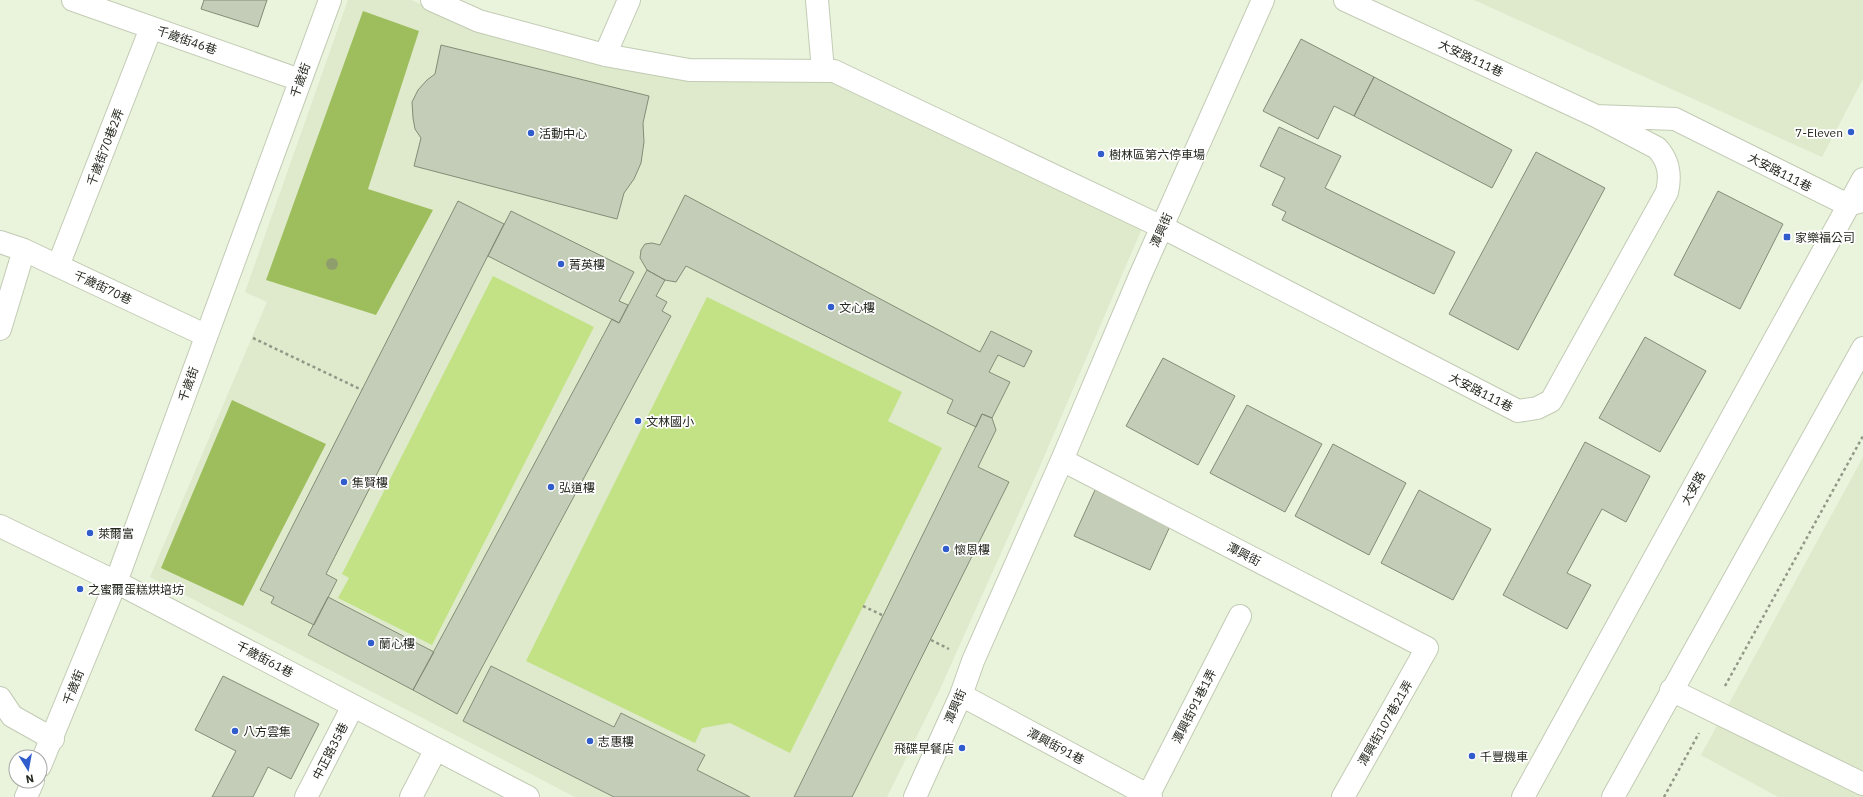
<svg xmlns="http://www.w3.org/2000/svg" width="1863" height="797" font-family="'IBM Plex Sans','Noto Sans TC',sans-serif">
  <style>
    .built { fill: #deeacb }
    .green { fill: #c2e285 }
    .forest { fill: #9ebe5e }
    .building { fill: #c4cdb7; stroke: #848c77 }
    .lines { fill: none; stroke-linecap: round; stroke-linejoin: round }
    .minor-casing { stroke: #c2cbb4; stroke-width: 24 }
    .path { stroke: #929887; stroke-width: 2.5; stroke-dasharray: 3 3; stroke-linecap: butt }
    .minor { stroke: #fff; stroke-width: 22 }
    .tree { fill: #8f9e6d }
    .poi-dot { fill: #315ccc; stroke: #fff; stroke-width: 1.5 }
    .labels { text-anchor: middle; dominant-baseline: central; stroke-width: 3.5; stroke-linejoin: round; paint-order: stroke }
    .street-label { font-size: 12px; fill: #24271e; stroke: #fff }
    .poi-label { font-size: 12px; fill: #24271e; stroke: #fff; text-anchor: start }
  </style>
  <rect width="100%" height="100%" fill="#eaf3dc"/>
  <path class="built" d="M348 0H411L478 29 628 70 833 79 1143 226 1037 473 940 689 887 797H575L150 577 267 302 245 292Z
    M1474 0H1863V79L1822 157Z
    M1863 457V797H1778L1701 755Z"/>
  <path class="green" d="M493 276 594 327 432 645 338 598 349 578 342 574Z
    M707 297 902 392 888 421 942 448 790 753 730 723 702 728 695 743 526 661Z"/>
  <path class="forest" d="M363 11 419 31 368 189 433 210 376 315 266 280Z
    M232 400 326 444 243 606 161 568Z"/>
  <path class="building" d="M204 0H267L258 27 201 9Z
    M1301 39 1374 77 1354 116 1334 106 1318 139 1263 111Z
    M441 45 649 96 643 123 644 142 641 163 634 179 624 193 617 219 414 166 421 138 415 129 413 118 412 102 418 90 427 80 435 74Z
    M1374 77 1512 150 1492 188 1354 116Z
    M1279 127 1341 156 1325 188 1455 252 1434 294 1282 220 1286 212 1272 205 1285 178 1260 166Z
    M1536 152 1605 188 1518 350 1449 314Z
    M1718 191 1783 224 1740 309 1674 275Z
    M685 195 980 352 991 331 1032 351 1024 367 998 355 989 372 1010 382 992 418 982 414 976 427 947 413 953 400 686 266 676 282 665 280 647 270 640 258 641 250 645 244 652 243 660 245Z
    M458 201 504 224 326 574 337 580 314 625 271 603 274 597 260 590Z
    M511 211 634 272 619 301 628 305 619 323 488 256Z
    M647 270 665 280 656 296 667 302 662 311 671 316 457 714 413 690 612 319 619 323Z
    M1645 337 1706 371 1660 452 1599 418Z
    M1163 358 1235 396 1198 465 1126 426Z
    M1247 405 1322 444 1285 512 1210 473Z
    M982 414 992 418 996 430 978 467 1009 482 852 797H794Z
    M1585 442 1650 476 1626 522 1602 509 1567 573 1591 585 1567 629 1503 595Z
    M1333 444 1406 483 1369 555 1295 516Z
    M1095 490 1171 524 1150 570 1074 536Z
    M1419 490 1491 529 1453 600 1381 563Z
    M328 597 434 652 413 690 308 635Z
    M491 666 614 727 621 713 705 755 697 770 750 797H614L463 721Z
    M223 676 319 724 291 779 268 767 253 797H212L236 751 195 730Z"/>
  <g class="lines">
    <defs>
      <path id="minor" d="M73 0 300 80
        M432 0 479 21 605 55 689 70 834 71 1162 227 1518 411 1537 408 1551 401 1667 192C1671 175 1669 161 1657 148L1596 116
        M817 0 823 71
        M1345 0 1596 116 1675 119 1848 205 1862 201
        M605 55 629 0
        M0 242 24 250 205 335
        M58 266 151 28
        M0 329 24 250
        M1062 460 1427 648 1343 797
        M0 526 116 582 528 797
        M1671 690 1863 784
        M961 695 1151 797
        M0 698 12 716 53 739
        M40 766 116 582 330 0
        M1148 796 1240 616
        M26 797 33 781
        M306 797 353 706
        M411 797 436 749
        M915 797 961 695 973 661 1062 460 1140 276 1263 0
        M1523 797 1863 179
        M1613 797 1863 348"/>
    </defs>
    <use href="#minor" class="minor-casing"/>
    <path class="path" d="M253 338 362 390
      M863 606 884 616
      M931 640 949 649
      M1725 686 1863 436
      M1664 797 1699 733"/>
    <use href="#minor" class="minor"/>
  </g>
  <circle class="tree" cx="332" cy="264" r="6"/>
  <g class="poi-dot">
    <circle cx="1851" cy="132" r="4"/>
    <circle cx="531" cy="133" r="4"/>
    <circle cx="1101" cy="154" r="4"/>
    <rect x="1783" y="233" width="8" height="8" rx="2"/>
    <circle cx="561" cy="264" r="4"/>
    <circle cx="831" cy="307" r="4"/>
    <circle cx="638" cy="421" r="4"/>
    <circle cx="344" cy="482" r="4"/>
    <circle cx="551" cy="487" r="4"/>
    <circle cx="90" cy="533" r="4"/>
    <circle cx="946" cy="549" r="4"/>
    <circle cx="80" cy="589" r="4"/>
    <circle cx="371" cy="643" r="4"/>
    <circle cx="235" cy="731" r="4"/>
    <circle cx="590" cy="741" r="4"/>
    <circle cx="962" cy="748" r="4"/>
    <circle cx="1472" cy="756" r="4"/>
  </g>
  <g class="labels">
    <g class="street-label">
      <text transform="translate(187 40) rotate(19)">千歲街46巷</text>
      <text transform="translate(1471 58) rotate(25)">大安路111巷</text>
      <text transform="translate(300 80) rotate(-70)">千歲街</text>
      <text transform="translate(105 147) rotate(-69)">千歲街70巷2弄</text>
      <text transform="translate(1780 172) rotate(27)">大安路111巷</text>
      <text transform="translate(1161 230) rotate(-66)">潭興街</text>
      <text transform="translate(103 287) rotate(25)">千歲街70巷</text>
      <text transform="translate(188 384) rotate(-70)">千歲街</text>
      <text transform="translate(1481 392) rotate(27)">大安路111巷</text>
      <text transform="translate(1693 488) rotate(-61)">大安路</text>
      <text transform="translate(1244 554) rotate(27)">潭興街</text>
      <text transform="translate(265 659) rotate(28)">千歲街61巷</text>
      <text transform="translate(73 687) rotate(-68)">千歲街</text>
      <text transform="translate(955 706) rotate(-67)">潭興街</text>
      <text transform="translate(1194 706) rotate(-63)">潭興街91巷1弄</text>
      <text transform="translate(1385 723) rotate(-60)">潭興街107巷21弄</text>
      <text transform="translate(1056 746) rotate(28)">潭興街91巷</text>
      <text transform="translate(330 751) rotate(-63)">中正路35巷</text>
    </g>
    <g class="poi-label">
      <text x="1843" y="132" text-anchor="end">7-Eleven</text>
      <text x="539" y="133">活動中心</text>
      <text x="1109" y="154">樹林區第六停車場</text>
      <text x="1795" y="237">家樂福公司</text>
      <text x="569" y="264">菁英樓</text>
      <text x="839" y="307">文心樓</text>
      <text x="646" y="421">文林國小</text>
      <text x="352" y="482">集賢樓</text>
      <text x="559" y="487">弘道樓</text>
      <text x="98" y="533">萊爾富</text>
      <text x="954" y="549">懷恩樓</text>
      <text x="88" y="589">之蜜爾蛋糕烘培坊</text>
      <text x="379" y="643">蘭心樓</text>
      <text x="243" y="731">八方雲集</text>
      <text x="598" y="741">志惠樓</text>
      <text x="954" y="748" text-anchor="end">飛碟早餐店</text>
      <text x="1480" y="756">千豐機車</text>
    </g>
  </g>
  <g transform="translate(28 769) rotate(169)"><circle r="19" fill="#ffffff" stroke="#a7a9a5"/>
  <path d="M0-3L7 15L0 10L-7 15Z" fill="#315ccc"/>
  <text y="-6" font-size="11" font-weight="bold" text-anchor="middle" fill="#24271e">N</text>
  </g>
</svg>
